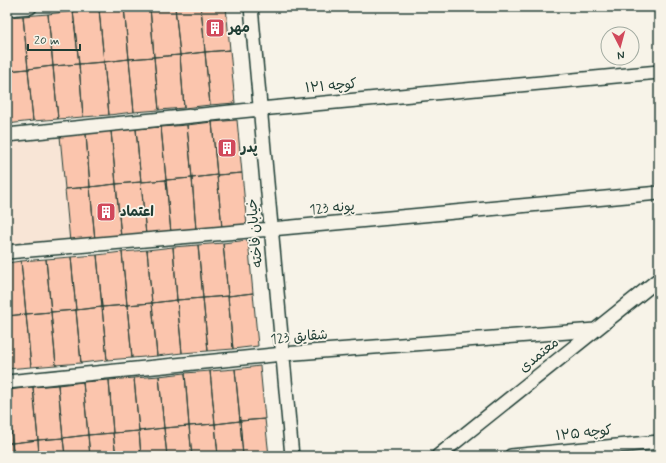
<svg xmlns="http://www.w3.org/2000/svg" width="666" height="463" font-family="Mynerve,'Playpen Sans Arabic',sans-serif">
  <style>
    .built { fill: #f8e5d6 }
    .building { fill: #fbc5ad; stroke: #1f3d34 }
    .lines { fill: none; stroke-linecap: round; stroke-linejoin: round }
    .minor-casing { stroke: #1f3d34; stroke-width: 16 }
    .minor { stroke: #f7f3e8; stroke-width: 13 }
    .labels { text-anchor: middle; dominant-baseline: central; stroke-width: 3.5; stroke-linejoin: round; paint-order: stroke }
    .poi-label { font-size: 14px; font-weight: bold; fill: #1f3d34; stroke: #f7f3e8; text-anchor: start }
    .street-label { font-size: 14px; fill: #1f3d34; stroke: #f7f3e8 }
  </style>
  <rect width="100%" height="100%" fill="#f7f3e8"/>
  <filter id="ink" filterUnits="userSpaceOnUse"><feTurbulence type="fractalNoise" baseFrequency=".025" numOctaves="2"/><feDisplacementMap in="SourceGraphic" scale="8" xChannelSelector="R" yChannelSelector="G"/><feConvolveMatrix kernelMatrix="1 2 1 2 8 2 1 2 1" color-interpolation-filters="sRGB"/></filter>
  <g filter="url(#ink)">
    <path class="built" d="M60 136 70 242 7 248V141Z"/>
    <path class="building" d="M124 7H150L154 57 129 59Z
      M124 7 129 59 104 62 99 9Z
      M150 7H175L180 55 154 57Z
      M175 7H201L205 52 180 55Z
      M201 7H226L230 50 205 52Z
      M99 9 104 62 79 64 73 11Z
      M73 11 79 64 53 66 48 14Z
      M48 14 53 66 28 69 23 16Z
      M23 16 28 69 7 71V17Z
      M230 50 235 103 210 105 205 52Z
      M205 52 210 105 184 108 180 55Z
      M180 55 184 108 159 110 154 57Z
      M154 57 159 110 134 112 129 59Z
      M129 59 134 112 109 115 104 62Z
      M104 62 109 115 83 117 79 64Z
      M79 64 83 117 58 119 53 66Z
      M53 66 58 119 33 121 28 69Z
      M28 69 33 121 7 124V71Z
      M237 120 242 173 217 175 212 122Z
      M212 122 217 175 192 178 187 125Z
      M187 125 192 178 166 180 161 127Z
      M161 127 166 180 141 182 136 129Z
      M136 129 141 182 116 184 111 131Z
      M111 131 116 184 90 187 86 134Z
      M86 134 90 187 65 189 60 136Z
      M242 173 247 226 222 228 217 175Z
      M217 175 222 228 196 230 192 178Z
      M192 178 196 230 171 233 166 180Z
      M166 180 171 233 146 235 141 182Z
      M141 182 146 235 121 237 116 184Z
      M116 184 121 237 95 240 90 187Z
      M90 187 95 240 70 242 65 189Z
      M248 240 253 293 228 296 223 243Z
      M223 243 228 296 203 298 198 245Z
      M198 245 203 298 177 300 173 247Z
      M173 247 177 300 152 303 147 250Z
      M147 250 152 303 127 305 122 252Z
      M122 252 127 305 102 307 97 255Z
      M97 255 102 307 76 310 71 257Z
      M71 257 76 310 51 312 46 259Z
      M46 259 51 312 26 314 21 261Z
      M21 261 26 314 7 316V263Z
      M253 293 258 346 233 349 228 296Z
      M228 296 233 349 208 351 203 298Z
      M203 298 208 351 182 353 177 300Z
      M177 300 182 353 157 356 152 303Z
      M152 303 157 356 132 358 127 305Z
      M127 305 132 358 107 360 102 307Z
      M102 307 107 360 81 363 76 310Z
      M76 310 81 363 56 365 51 312Z
      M51 312 56 365 31 367 26 314Z
      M26 314 31 367 7 369V316Z
      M260 366 265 419 240 421 235 369Z
      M235 369 240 421 215 424 210 371Z
      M210 371 215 424 189 426 185 373Z
      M185 373 189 426 164 428 159 376Z
      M159 376 164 428 139 431 134 378Z
      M134 378 139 431 113 433 109 380Z
      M109 380 113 433 88 435 83 382Z
      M83 382 88 435 63 438 58 385Z
      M58 385 63 438 38 440 33 387Z
      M33 387 38 440 12 443 8 390Z
      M7 390 12 443H7Z
      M265 419 269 456H243L240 421Z
      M240 421 243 456H218L215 424Z
      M215 424 218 456H192L189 426Z
      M189 426 192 456H167L164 428Z
      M164 428 167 456H141L139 431Z
      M139 431 141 456H116L113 433Z
      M113 433 116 456H90L88 435Z
      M88 435 90 456H65L63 438Z
      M63 438 65 456H39L38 440Z
      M38 440 39 456H14L12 443Z
      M7 443H12L14 456H7Z"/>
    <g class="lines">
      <defs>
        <path id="minor" d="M251 7 292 456
          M7 9 30 7
          M7 135 260 109 659 72
          M7 252 271 229 659 193
          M7 382 283 354 595 330
          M438 456 659 279
          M511 456 659 442"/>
      </defs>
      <use href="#minor" class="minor-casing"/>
      <use href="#minor" class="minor"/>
    </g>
  </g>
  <defs>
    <symbol id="building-square" viewBox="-11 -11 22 22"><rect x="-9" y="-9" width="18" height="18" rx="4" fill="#d1495b" stroke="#f7f3e8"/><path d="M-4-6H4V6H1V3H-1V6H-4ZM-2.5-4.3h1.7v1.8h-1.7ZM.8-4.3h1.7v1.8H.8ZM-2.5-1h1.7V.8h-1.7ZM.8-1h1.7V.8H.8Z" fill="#fff"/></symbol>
  </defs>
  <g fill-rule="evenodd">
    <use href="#building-square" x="204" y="17" width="22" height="22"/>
    <use href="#building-square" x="216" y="137" width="22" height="22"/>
    <use href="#building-square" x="95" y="201" width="22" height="22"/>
  </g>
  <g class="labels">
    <g class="poi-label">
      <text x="229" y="28">مهر</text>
      <text x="241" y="148">پدر</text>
      <text x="120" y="212">اعتماد</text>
    </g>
    <g class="street-label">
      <text transform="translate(331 86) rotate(-5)">کوچه ۱۲۱</text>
      <text transform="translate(332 208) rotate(-5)">123 پونه</text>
      <text transform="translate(255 233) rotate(-95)">خیابان فاخته</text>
      <text transform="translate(299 337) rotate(-5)">123 شقایق</text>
      <text transform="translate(539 355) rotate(-39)">معتمدی</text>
      <text transform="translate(584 433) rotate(-6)">کوچه ۱۲۵</text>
    </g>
  </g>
  <rect width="666" height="463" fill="none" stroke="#f7f3e8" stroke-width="24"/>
  <rect x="12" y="12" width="642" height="439" fill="none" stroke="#1f3d34" stroke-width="1.5" filter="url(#ink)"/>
  <g transform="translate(620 46) rotate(174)"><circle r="19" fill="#f7f3e8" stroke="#a1aaa0"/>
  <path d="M0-3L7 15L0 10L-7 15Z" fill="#d1495b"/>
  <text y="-6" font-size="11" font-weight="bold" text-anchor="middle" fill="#1f3d34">N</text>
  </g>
  <path d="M28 44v6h52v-6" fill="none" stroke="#1f3d34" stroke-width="2"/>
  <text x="34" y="44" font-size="12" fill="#1f3d34" stroke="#f7f3e8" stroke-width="3" paint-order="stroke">20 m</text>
</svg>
